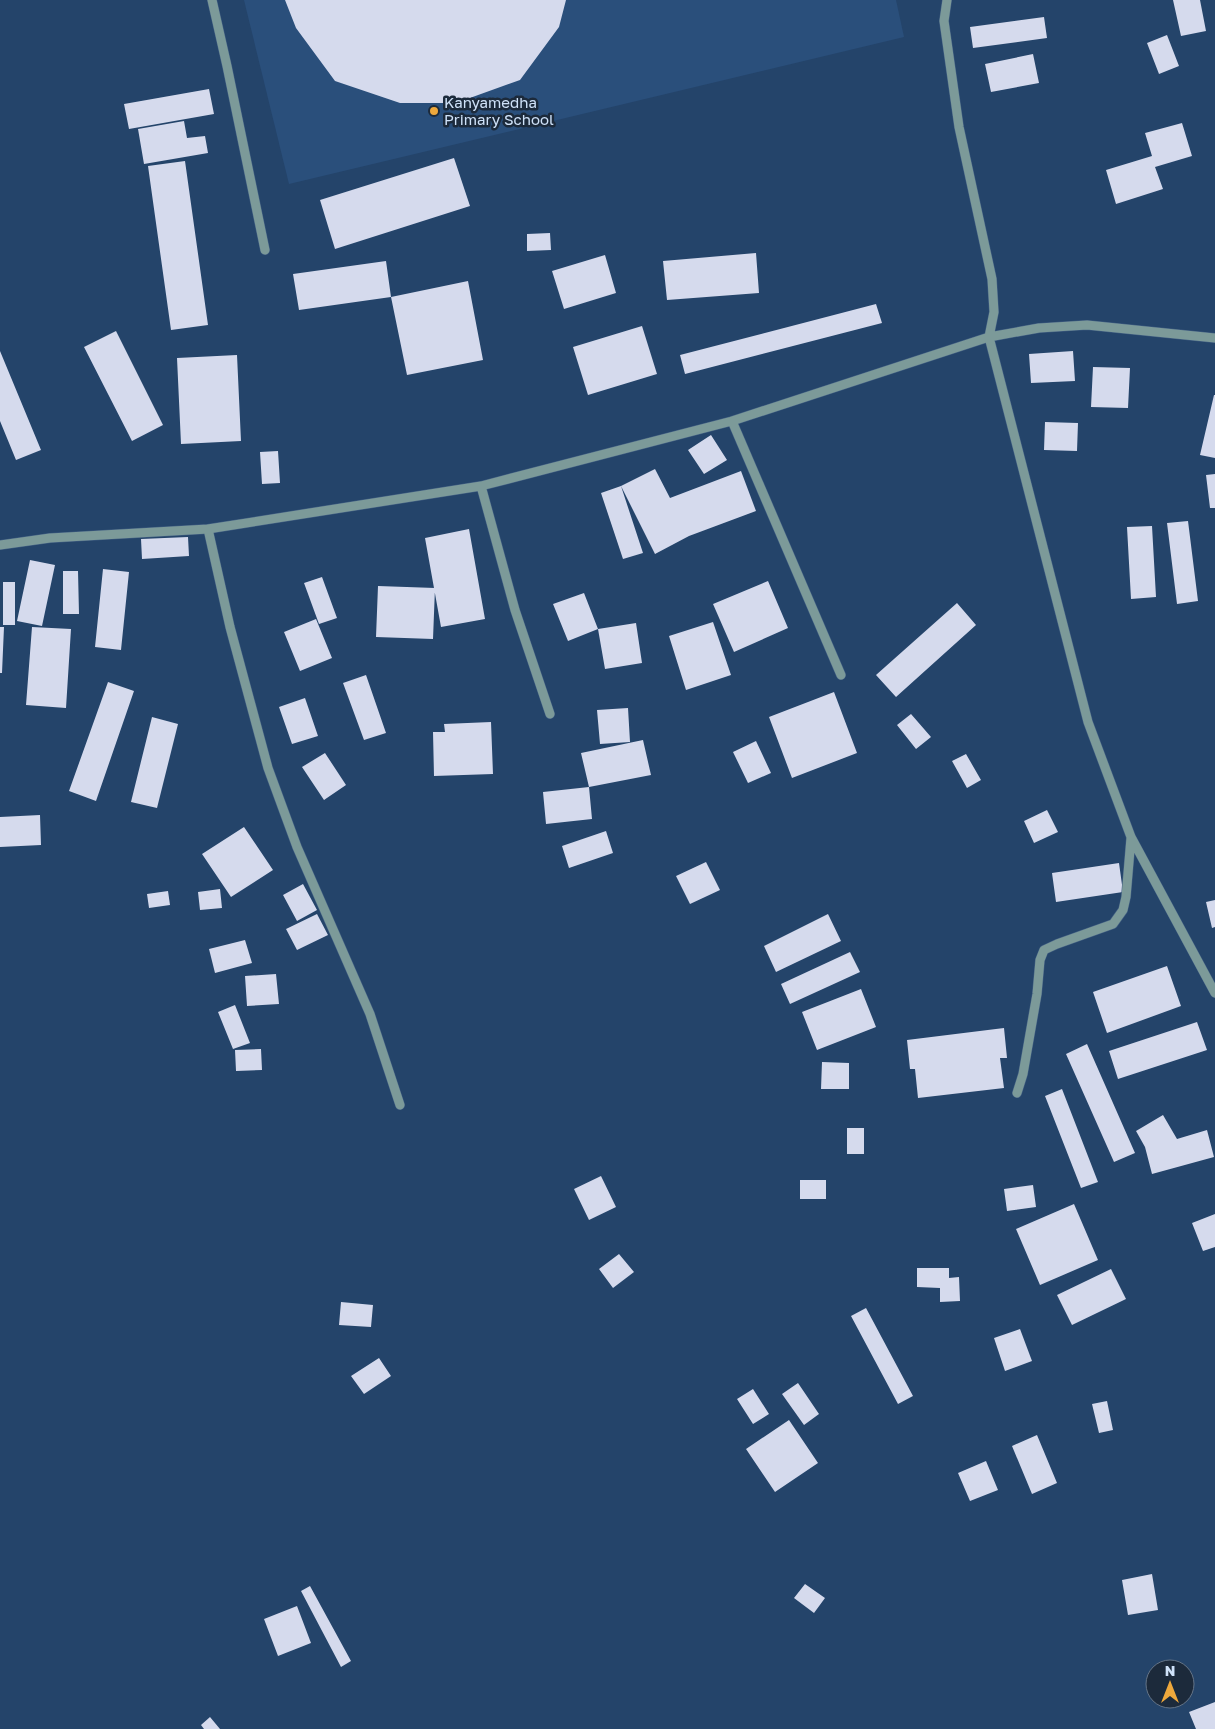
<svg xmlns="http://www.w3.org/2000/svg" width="1215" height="1729" font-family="'Golos Text',sans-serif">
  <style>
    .built { fill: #2a4f7b }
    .building { fill: #d5daed }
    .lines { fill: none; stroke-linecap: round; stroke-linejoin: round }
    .minor-casing { stroke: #436084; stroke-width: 10 }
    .minor { stroke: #7c9a99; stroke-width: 9 }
    .poi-dot { fill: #eea83c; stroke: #1c2a3b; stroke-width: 2 }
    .labels { text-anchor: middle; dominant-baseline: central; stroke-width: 5; stroke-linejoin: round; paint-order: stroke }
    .poi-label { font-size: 15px; fill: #cfe2f9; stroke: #1c2a3b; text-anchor: start }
  </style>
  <rect width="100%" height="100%" fill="#24446a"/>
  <path class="built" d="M244 0H896L904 37 289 184Z"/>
  <path class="building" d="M285 0H566L559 27 520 80 456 103H400L335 81 296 28Z
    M1173 0H1200L1206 31 1181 36Z
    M1044 17 1047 38 973 48 970 27Z
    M1167 35 1179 66 1159 74 1147 43Z
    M1033 54 1039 83 991 92 985 64Z
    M209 89 214 114 129 129 124 104Z
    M184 121 187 138 205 136 208 153 144 164 138 129Z
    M1182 123 1192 156 1155 167 1163 189 1116 204 1106 170 1152 156 1145 133Z
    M454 158 470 206 335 249 320 200Z
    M185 161 208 325 171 330 148 166Z
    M550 233 551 250 527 251V234Z
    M756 253 759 293 667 300 663 261Z
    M605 255 616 293 564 309 552 271Z
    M386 261 391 297 299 310 293 274Z
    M468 281 483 360 407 375 391 297Z
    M876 304 882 323 685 374 680 355Z
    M642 326 657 374 588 395 573 347Z
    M116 331 163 425 132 441 84 347Z
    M0 351 41 450 16 460 0 421Z
    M1073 351 1075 381 1031 383 1029 354Z
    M237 355 241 441 181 444 177 358Z
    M1093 367 1130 368 1128 408 1091 407Z
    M1214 395H1215V458L1200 455Z
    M1045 422 1078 423 1077 451 1044 450Z
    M711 435 727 460 704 474 688 450Z
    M278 451 280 483 262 484 260 452Z
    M655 469 670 498 741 471 756 511 689 536 655 554 621 486 643 553 623 559 601 493 621 486Z
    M1215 474V508H1210L1206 475Z
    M1188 521 1198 601 1177 604 1167 523Z
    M1152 526 1156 597 1131 599 1127 527Z
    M469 529 485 619 441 627 425 538Z
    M188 537 189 556 142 559 141 539Z
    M30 560 55 565 42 626 17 621Z
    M103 569 129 572 121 650 95 647Z
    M63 571H78L79 614H63Z
    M322 577 337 618 319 624 304 583Z
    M768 581 788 628 734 652 713 604Z
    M3 582H15V625H3Z
    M378 586 435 588 433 639 376 637Z
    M584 593 598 629 568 641 553 604Z
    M957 603 976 625 896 697 876 675Z
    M316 619 332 658 300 671 284 632Z
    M713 622 731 675 686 690 669 636Z
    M636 623 642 663 605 669 598 629Z
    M0 627H4L2 673H0Z
    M32 627 71 629 66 708 26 705Z
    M366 675 386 733 364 740 343 683Z
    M108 682 134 691 96 801 69 791Z
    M834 692 857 753 792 778 769 717Z
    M305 698 318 736 292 744 279 707Z
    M628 708 630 742 600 744 597 710Z
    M911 714 931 737 916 749 897 725Z
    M152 717 178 724 157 808 131 802Z
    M491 722 493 774 434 776 433 732H445L444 724Z
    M643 740 651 775 589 787 581 753Z
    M756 741 771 773 748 783 733 752Z
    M325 753 346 785 324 800 302 767Z
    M966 754 981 780 967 788 952 761Z
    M589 787 592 819 546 824 543 792Z
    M1047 810 1058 832 1034 843 1024 821Z
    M40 815 41 845 0 847V817Z
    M244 827 273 870 231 897 202 854Z
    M606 831 613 853 569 868 562 846Z
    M706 862 720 890 690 904 676 876Z
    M1119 863 1123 892 1056 902 1052 873Z
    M303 884 317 910 297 921 283 895Z
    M220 889 222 908 200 910 198 892Z
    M168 891 170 905 149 908 147 894Z
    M1215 900V927L1212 928 1206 902Z
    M317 914 328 935 297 950 286 929Z
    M828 914 841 941 776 972 764 946Z
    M245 940 252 963 215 973 209 949Z
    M850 952 860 972 790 1004 781 984Z
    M1167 966 1181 1006 1107 1033 1093 992Z
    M276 974 279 1004 247 1006 245 976Z
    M861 989 876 1027 817 1050 802 1012Z
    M235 1005 250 1043 233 1049 218 1012Z
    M1197 1022 1207 1050 1118 1079 1109 1051Z
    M1004 1028 1007 1058H1000L1004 1088 918 1098 915 1069H910L907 1040Z
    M1087 1044 1135 1153 1114 1162 1066 1054Z
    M261 1049 262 1070 236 1071 235 1050Z
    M822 1062 849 1063V1089H821Z
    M1062 1089 1098 1182 1081 1188 1045 1096Z
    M1163 1115 1177 1139 1207 1130 1214 1157 1152 1174 1145 1147 1136 1131Z
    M847 1128H864V1154H847Z
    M601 1176 616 1207 589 1220 574 1189Z
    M800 1180H826V1199H800Z
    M1033 1185 1036 1207 1007 1211 1004 1189Z
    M1074 1204 1098 1260 1040 1285 1016 1229Z
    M1215 1214V1247L1203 1251 1192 1223Z
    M619 1254 634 1272 613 1288 599 1269Z
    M917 1268H949V1278L959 1277 960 1301 940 1302V1288L917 1287Z
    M1111 1269 1126 1299 1072 1325 1057 1295Z
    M341 1302 373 1305 371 1327 339 1325Z
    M866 1308 913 1396 898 1404 851 1316Z
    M1020 1329 1032 1361 1005 1371 994 1338Z
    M379 1358 391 1376 364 1394 351 1376Z
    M798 1383 819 1414 804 1425 782 1394Z
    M753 1389 769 1414 753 1424 737 1399Z
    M1107 1401 1113 1430 1099 1433 1092 1404Z
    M789 1420 818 1463 775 1492 746 1449Z
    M1037 1435 1057 1483 1032 1494 1012 1446Z
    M986 1461 998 1490 970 1501 958 1473Z
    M1152 1574 1158 1610 1128 1615 1122 1580Z
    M805 1584 825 1598 814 1613 794 1598Z
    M310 1586 351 1661 341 1667 301 1591Z
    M297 1606 311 1643 278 1656 264 1619Z
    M1215 1702V1729H1196L1189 1712Z
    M210 1717 220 1729H204L201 1725Z"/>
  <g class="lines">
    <defs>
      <path id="minor" d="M212 0 227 66 265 250
        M947 0 944 21 959 127 992 279 994 312 989 337 1088 722 1131 837 1215 993
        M732 421 841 675
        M481 486 515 610 550 714
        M208 529 230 627 268 768 297 847 370 1014 400 1105
        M0 545 50 538 208 529 481 486 732 421 989 337 1039 328 1087 325 1215 338
        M1017 1093 1023 1074 1037 994 1040 960 1044 950 1057 944 1113 924 1123 910 1126 897 1131 838"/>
    </defs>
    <use href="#minor" class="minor-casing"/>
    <use href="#minor" class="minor"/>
  </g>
  <circle class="poi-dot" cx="434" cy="111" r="5"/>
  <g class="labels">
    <g class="poi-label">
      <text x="444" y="102">Kanyamedha<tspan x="444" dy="17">Primary School</tspan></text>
    </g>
  </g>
  <g transform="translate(1170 1684)"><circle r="24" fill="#1c2a3b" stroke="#647487"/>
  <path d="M0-4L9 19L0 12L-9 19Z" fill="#eea83c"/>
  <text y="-8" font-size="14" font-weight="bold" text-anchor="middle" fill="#cfe2f9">N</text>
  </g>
</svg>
